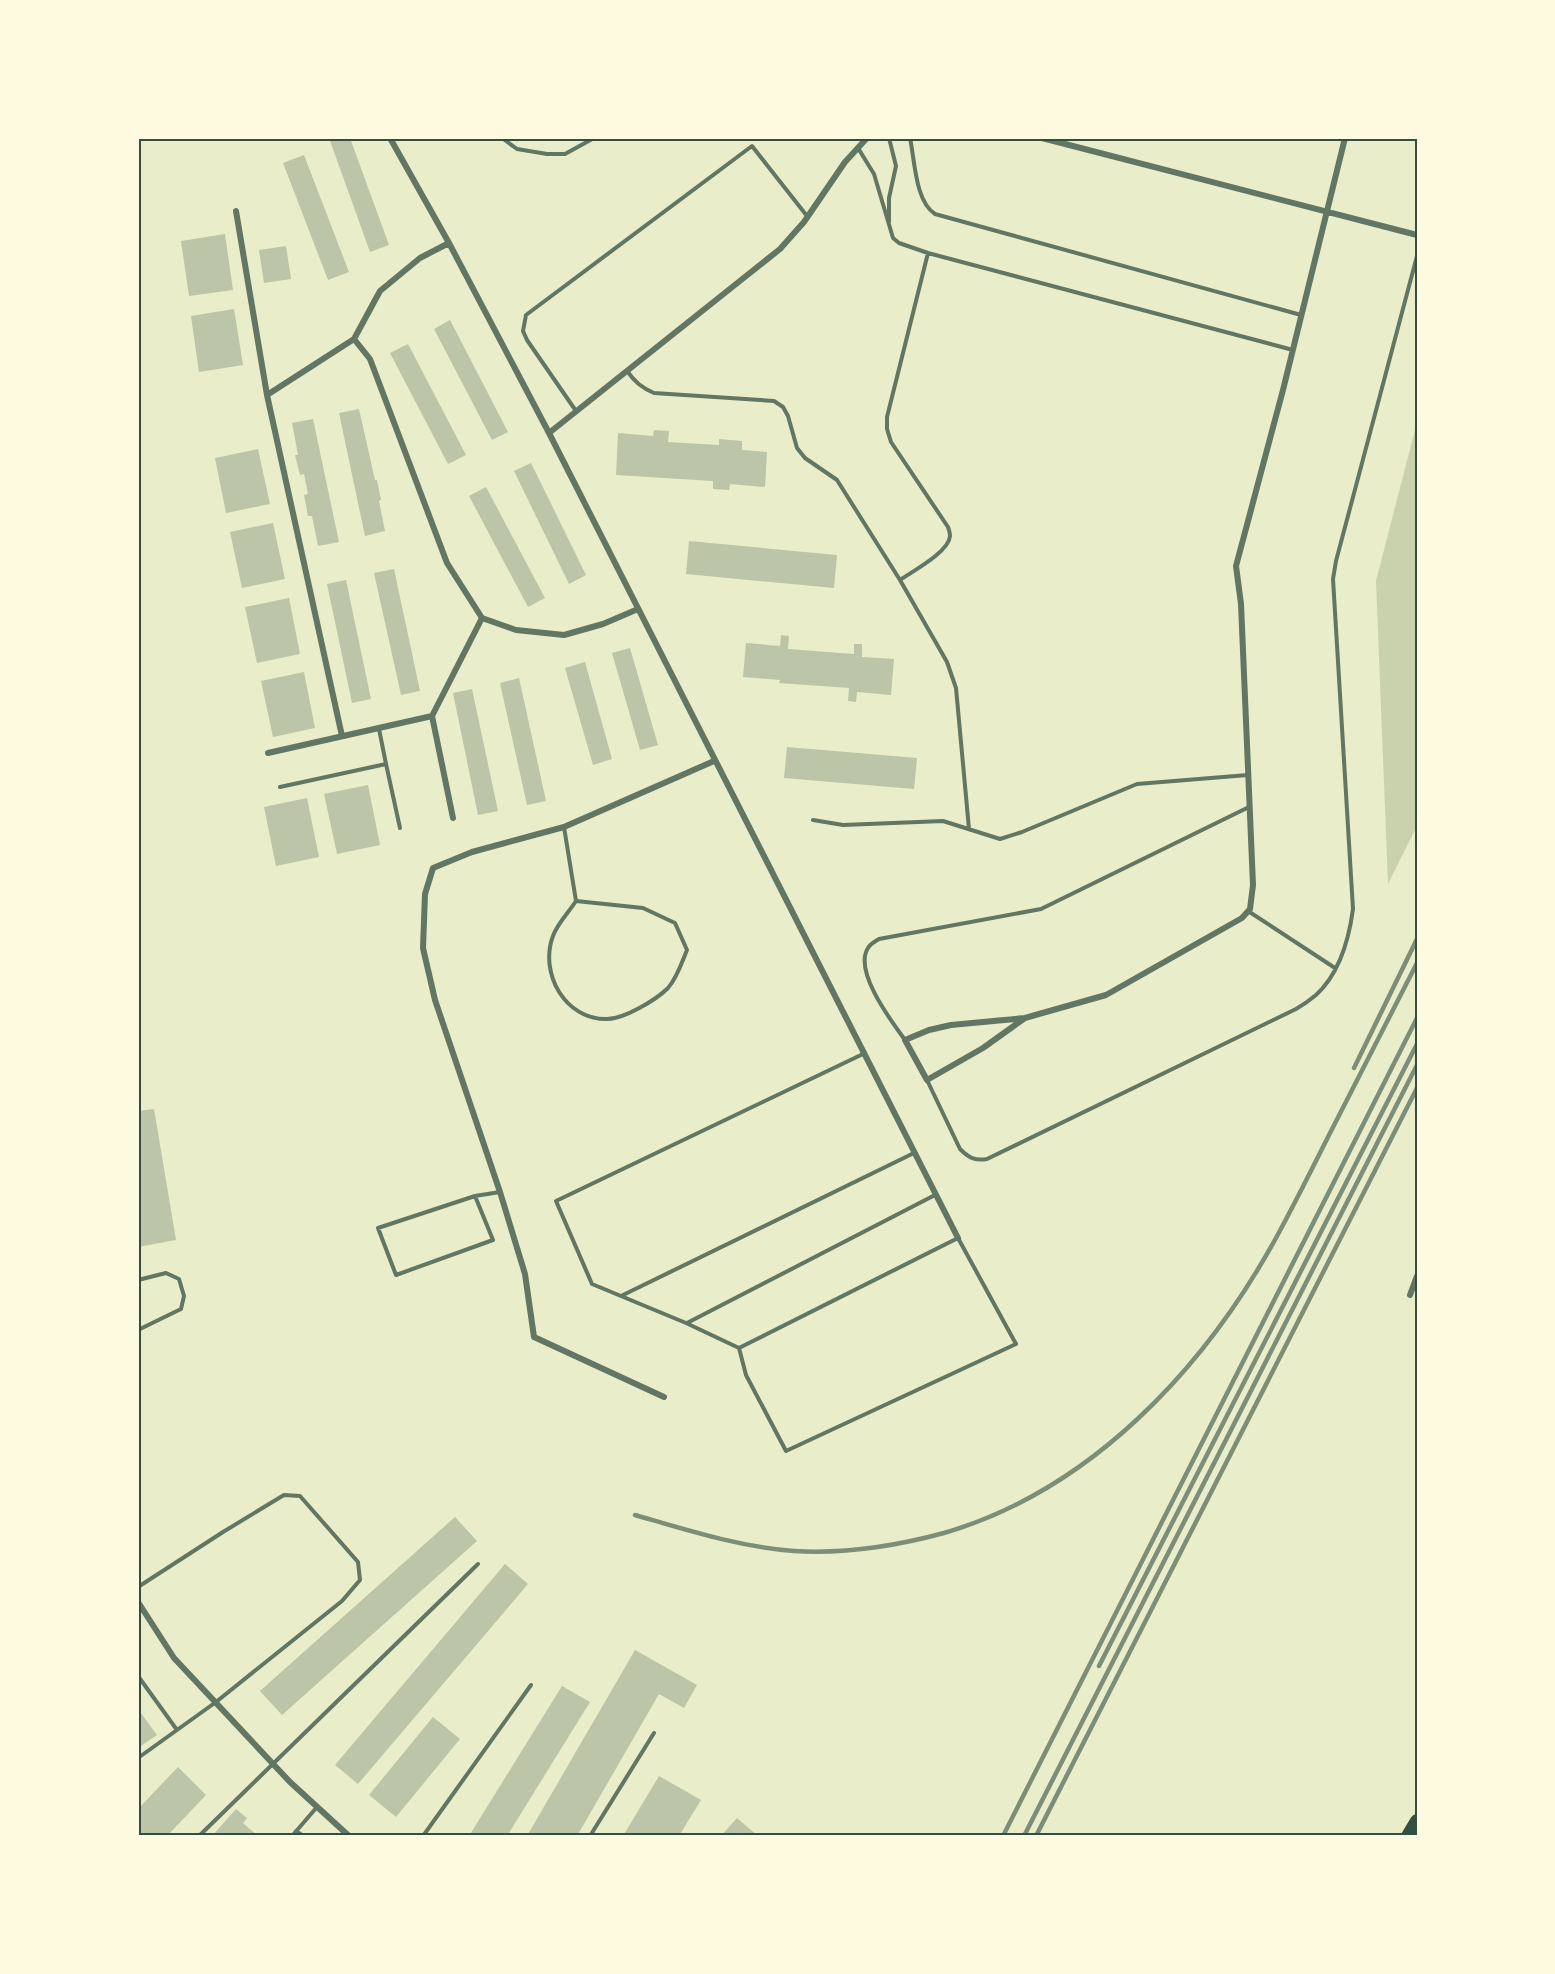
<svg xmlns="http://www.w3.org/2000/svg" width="1555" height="1974" font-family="Signika,sans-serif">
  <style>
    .green { fill: #cad2ad }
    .building { fill: #bcc5a7 }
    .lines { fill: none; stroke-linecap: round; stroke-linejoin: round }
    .service { stroke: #617663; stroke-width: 4 }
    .minor { stroke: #617663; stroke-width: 6 }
    .motorway { stroke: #344e41; stroke-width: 14 }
    .rail { stroke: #7c8e77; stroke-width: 4.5 }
    .neatline { fill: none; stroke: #344e41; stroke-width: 2 }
  </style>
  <rect width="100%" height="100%" fill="#e9edc9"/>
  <path class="green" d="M1417 422V826L1388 884 1376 581Z"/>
  <path class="building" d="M329 138H350L389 245 370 252Z
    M304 155 349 272 328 280 283 163Z
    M225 234 233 290 189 296 181 241Z
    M286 246 291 279 264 283 259 250Z
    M234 309 243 365 199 372 191 316Z
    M450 320 508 432 492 440 434 329Z
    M408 344 466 455 448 464 390 353Z
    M359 409 375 480H377L381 500 379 501 385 531 365 536 339 413Z
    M313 419 339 542 318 546 312 516H308L304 495 308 494 304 474 300 475 295 455H298L292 423Z
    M654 430 669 431 668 442 719 445V439L742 441V450L767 452 765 487 730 484 729 490 713 489V481L616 475 618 433 653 436Z
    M258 449 270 504 226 513 215 458Z
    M531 463 586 575 569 584 514 471Z
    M486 487 545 598 528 607 469 496Z
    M273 523 285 579 242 588 230 532Z
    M689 541 837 555 834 588 686 574Z
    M394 569 420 691 401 695 374 573Z
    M346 580 371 699 352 703 327 584Z
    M289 598 300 654 257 663 245 607Z
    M781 635 789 636 788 649 854 654V644H862V657L894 659 891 695 857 692 856 702 848 701 849 688 779 683 780 680 743 677 746 643 780 646Z
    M630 648 658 745 640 750 612 653Z
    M585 662 612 759 593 765 565 668Z
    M304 672 315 728 273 737 261 681Z
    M519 678 546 801 527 805 500 683Z
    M472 689 498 811 478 815 453 693Z
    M787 747 917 758 914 789 784 778Z
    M368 785 380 845 337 854 324 794Z
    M307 798 319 857 276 866 264 807Z
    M154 1109 176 1240 138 1247V1111Z
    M455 1517 477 1541 282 1715 260 1691Z
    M505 1564 528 1584 358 1784 335 1765Z
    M635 1650 697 1685 684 1708 659 1694 577 1836H527Z
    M562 1686 590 1702 507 1836H469Z
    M138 1709 157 1735 138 1748Z
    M433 1717 460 1739 396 1817 369 1795Z
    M178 1767 206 1795 167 1836H138V1809Z
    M659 1776 701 1800 679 1836H623Z
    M236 1809 247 1818 243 1823 258 1836H212Z
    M737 1818 758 1836H721Z"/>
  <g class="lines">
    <path class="service" d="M502 138 517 149 547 154H565L594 138
      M910 138C915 161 915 201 935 214L1301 315
      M858 148 874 174 893 238 899 243 928 253 1293 350
      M889 222V198L896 166 889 138
      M627 371C635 382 642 388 654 393L774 401 783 407 788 416 797 448 805 458 837 480 900 580 947 662 956 688 969 829
      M576 411 527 340 523 331 526 315 752 146 807 216
      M900 580C913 571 949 552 950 536 950 533 949 530 948 527L891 442 887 429V417L928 253
      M379 729 386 764
      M280 787 386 764 400 828
      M813 820 843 825 943 821 1000 839 1022 832 1137 784 1248 775
      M564 827 576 901C569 912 557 924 553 936 539 973 565 1020 607 1019 624 1019 656 1000 668 988 677 978 682 962 687 950L675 923 643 908 576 901
      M1248 911 1335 968
      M905 1040C892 1022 853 971 868 948 870 944 876 941 879 939L1041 909 1249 807
      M927 1080 960 1149C969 1158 975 1161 987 1159L1296 1009C1303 1005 1310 1000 1316 995 1339 974 1349 939 1353 909L1333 579 1336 561 1417 256
      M475 1196 378 1228 396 1275 493 1240 475 1196 500 1192
      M138 1280 166 1273 179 1279 184 1296 181 1309 138 1330
      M621 1296 914 1153
      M687 1323 935 1195
      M739 1348 958 1238 1016 1344 786 1451 746 1375 739 1348 686 1323 592 1284 556 1201 863 1054
      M138 1587 223 1532 284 1495 300 1496 358 1562 360 1580 342 1601 216 1702 138 1758
      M138 1676 177 1730
      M296 1831 303 1836
      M199 1836 478 1564
      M292 1836 317 1807
      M423 1836 531 1685
      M590 1836 654 1733"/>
    <path class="minor" d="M390 138 449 243 549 433 958 1238
      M1042 138 1417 235
      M236 211 267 395 342 736
      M449 243 420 258 380 291 354 339 370 359 447 563 482 618 516 630 564 635 603 624 638 609
      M267 395 354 339
      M549 433 780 249 804 222 845 162 867 138
      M268 753 432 716
      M453 818 432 716 482 618
      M1025 1018 983 1048 927 1080 905 1040 929 1030 951 1025 1025 1018 1106 995 1242 918 1250 909 1253 885 1241 604 1236 566 1283 390 1345 138
      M1410 1295 1417 1276
      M664 1397 534 1337 525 1274 500 1192 435 1000 423 948 425 894 433 868 472 852 564 827 714 761
      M138 1602 174 1658 290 1782 349 1836"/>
    <path class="motorway" d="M1408 1836 1417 1821"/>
    <path class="rail" d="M1354 1068 1417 939
      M635 1515C687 1530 740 1547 794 1551 844 1554 896 1546 944 1533 1091 1490 1204 1369 1276 1238 1294 1205 1311 1171 1328 1137 1358 1079 1387 1021 1417 963
      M1099 1666 1417 1044
      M1003 1836 1417 1018
      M1024 1836 1417 1065
      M1036 1836 1417 1088"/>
  </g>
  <rect width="1555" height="1974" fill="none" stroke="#fefae0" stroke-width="279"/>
  <rect x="140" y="140" width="1276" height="1694" class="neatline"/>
</svg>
